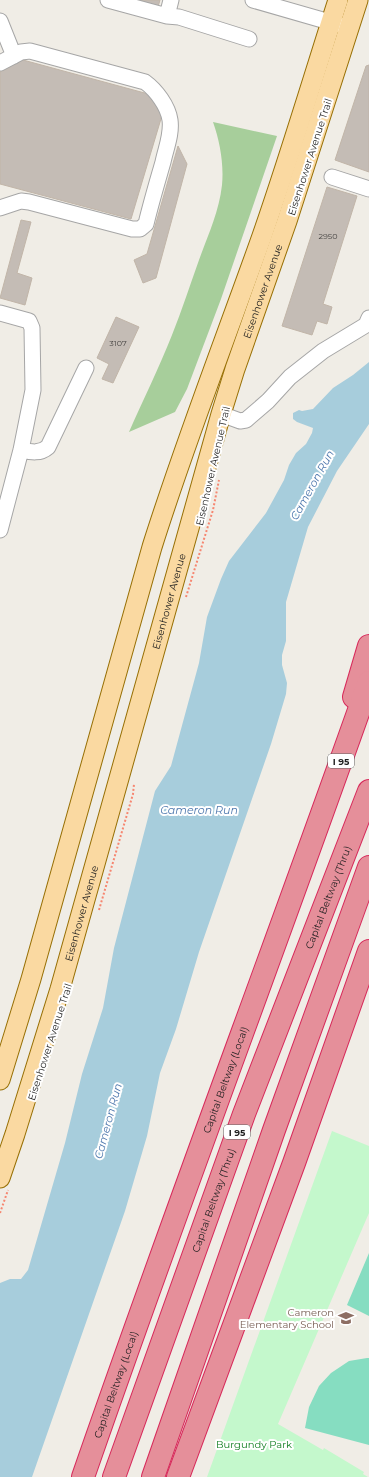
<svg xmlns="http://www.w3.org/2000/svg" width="369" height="1477" font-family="Montserrat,sans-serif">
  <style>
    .forest { fill: #a7ce9b }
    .park { fill: #c4f8cc }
    .pitch { fill: #86ddc1 }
    .water { fill: #a7cddc }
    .building { fill: #c4bcb5; stroke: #c1b5a8 }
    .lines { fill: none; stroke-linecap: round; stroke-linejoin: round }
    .minor-casing { stroke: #a6a6a6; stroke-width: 17 }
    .major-casing { stroke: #976f04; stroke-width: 21 }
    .highway-casing { stroke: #d7295a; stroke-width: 24 }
    .path { stroke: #f68670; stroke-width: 2; stroke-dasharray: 2 2; stroke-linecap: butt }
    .minor { stroke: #fff; stroke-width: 15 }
    .major { stroke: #fad9a1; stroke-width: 19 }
    .highway { stroke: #e58f9a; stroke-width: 22 }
    .labels { text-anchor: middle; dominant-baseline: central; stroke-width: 4; stroke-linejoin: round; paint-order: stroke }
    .number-label { font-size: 8px; fill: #484644 }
    .shield { fill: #fff; stroke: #626262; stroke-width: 1 }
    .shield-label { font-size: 9px; font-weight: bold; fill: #1f1f1f }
    .street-label { font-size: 10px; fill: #1f1f1f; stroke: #fff }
    .education-label { font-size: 10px; fill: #785e54; stroke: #fff; text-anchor: end }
    .park-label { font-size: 10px; fill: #0e7c1e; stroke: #fff }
    .water-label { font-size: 11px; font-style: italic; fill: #4d77ad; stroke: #fff }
  </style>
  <rect width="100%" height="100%" fill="#f0ede6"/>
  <path class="forest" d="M213 122 277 136 221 299 187 389 175 412 129 432C143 400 159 368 172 335 182 310 190 285 199 260 208 235 219 212 222 185 224 164 220 142 213 122Z"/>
  <path class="park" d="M332 1131 369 1146V1213L278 1424 323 1450 324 1448 364 1472 363 1474 368 1477H207Z"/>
  <path class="pitch" d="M369 1253V1316L347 1305Z
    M367 1358H369V1445L305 1428 309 1407 319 1386 331 1373 349 1361Z"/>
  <path class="water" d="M369 362V424L337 471 308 527 286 602V641L282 655V665L287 683 286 694 271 744 199 952 176 1029 160 1073 147 1136 125 1211 32 1477H0V1283L10 1279H21L28 1270 65 1143 82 1074 103 1008 114 948 155 791 171 766 199 663 207 617 221 579 229 561 266 513 284 480 289 465 296 453 306 444 312 433 313 428 297 422 293 419V413L299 410 302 411 313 409 333 388 353 375Z"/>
  <path class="building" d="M132 0H160L158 7Z
    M23 60 152 95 163 112 131 219 0 184V72Z
    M369 65V172L335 160 366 66Z
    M178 146 187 164 156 278 143 283 134 260 147 254Z
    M327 187 357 196 323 304 332 307 327 324 317 321 312 335 282 326Z
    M21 220 31 222 17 273 32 278 25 305 0 298Z
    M116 317 139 327 113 383 102 379 109 364 97 358Z"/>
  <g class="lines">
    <defs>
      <path id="minor" d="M108 0 167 16 171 0
        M253 0 340 25
        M167 16 179 17 249 39
        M0 21 14 56
        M0 63 21 52 30 51 145 82C156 90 168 106 170 120 172 134 166 148 163 162 157 183 151 203 146 224L140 229H132L29 202 21 201 0 208
        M332 177 369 189
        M0 313 29 321 32 328 33 390 21 450 0 530
        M221 414 240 421 246 420 268 401 290 377 323 351 366 325 369 318
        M21 450C31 452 40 454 48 447L86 368"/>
      <g id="major">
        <path d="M0 1080 31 979 152 547C185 442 225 340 262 236 289 159 313 78 338 0"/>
        <path id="s1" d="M0 1178 15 1134 60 989 221 414 235 369 287 221 358 0"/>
      </g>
      <g id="highway">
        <path d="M354 697 369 646"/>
        <path id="s2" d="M83 1477C175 1211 275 948 369 682"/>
        <path id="s3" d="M114 1477 244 1114 369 791"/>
        <path d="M153 1477 274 1130 369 867"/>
        <path d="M178 1477 294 1163 369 951"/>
      </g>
    </defs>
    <use href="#minor" class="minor-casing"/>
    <use href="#major" class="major-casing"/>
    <use href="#highway" class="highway-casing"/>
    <path class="path" d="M186 597 213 510 219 480
      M99 910 133 794 134 784
      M0 1213 8 1190"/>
    <use href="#minor" class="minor"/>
    <use href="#major" class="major"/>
    <use href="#highway" class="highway"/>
  </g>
  <defs>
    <symbol id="school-bare" viewBox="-9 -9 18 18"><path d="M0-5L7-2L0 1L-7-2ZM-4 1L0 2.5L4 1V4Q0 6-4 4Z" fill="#8d6e63" stroke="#fff" stroke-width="2.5" paint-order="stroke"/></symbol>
  </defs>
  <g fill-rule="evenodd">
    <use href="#school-bare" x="335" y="1307" width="22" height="22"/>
  </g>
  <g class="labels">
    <g class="number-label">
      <text x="328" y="236">2950</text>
      <text x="118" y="343">3107</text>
    </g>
    <g class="shield">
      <rect x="328" y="754" width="26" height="14" rx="3"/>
      <rect x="224" y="1125" width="26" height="14" rx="3"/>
    </g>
    <g class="shield-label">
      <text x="341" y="761">I 95</text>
      <text x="237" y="1132">I 95</text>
    </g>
    <g class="street-label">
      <text transform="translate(310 157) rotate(-72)">Eisenhower Avenue Trail</text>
      <text stroke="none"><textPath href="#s1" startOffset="925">Eisenhower Avenue</textPath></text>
      <text transform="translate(213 466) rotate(-77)">Eisenhower Avenue Trail</text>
      <text stroke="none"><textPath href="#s1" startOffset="601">Eisenhower Avenue</textPath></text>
      <text stroke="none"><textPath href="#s3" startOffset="618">Capital Beltway (Thru)</textPath></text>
      <text stroke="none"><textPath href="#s1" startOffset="277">Eisenhower Avenue</textPath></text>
      <text transform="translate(50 1042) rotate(-72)">Eisenhower Avenue Trail</text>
      <text stroke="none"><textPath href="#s2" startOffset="422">Capital Beltway (Local)</textPath></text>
      <text stroke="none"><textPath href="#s3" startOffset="294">Capital Beltway (Thru)</textPath></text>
      <text stroke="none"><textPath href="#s2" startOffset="98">Capital Beltway (Local)</textPath></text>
    </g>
    <g class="education-label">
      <text x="334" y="1312">Cameron<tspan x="334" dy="12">Elementary School</tspan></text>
    </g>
    <g class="park-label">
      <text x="254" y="1444">Burgundy Park</text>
    </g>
    <g class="water-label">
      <text transform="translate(312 485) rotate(-61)">Cameron Run</text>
      <text x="199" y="810">Cameron Run</text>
      <text transform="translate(108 1121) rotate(-75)">Cameron Run</text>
    </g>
  </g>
</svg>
